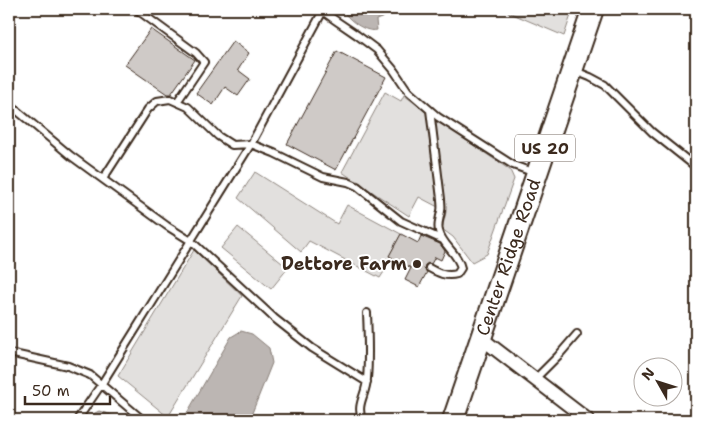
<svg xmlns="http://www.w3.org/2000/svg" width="705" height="429" font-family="'Shantell Sans',sans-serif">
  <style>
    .green { fill: #e2e0de; stroke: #8e857e }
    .water { fill: #bcb6b3; stroke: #887e77 }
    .building { fill: #cfcac7; stroke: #3b2a1e }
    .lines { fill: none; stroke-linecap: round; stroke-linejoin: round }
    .lane-casing { stroke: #3b2a1e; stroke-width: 10 }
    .street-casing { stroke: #3b2a1e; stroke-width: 16 }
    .primary-casing { stroke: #3b2a1e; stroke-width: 24 }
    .lane { stroke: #fff; stroke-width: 6 }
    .street { stroke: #fff; stroke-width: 12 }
    .primary { stroke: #fff; stroke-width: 20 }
    .poi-dot { fill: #3b2a1e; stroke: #fff; stroke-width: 2 }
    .labels { text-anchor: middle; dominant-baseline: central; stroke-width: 4; stroke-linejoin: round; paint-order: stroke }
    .shield { fill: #fff; stroke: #766a62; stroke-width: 1 }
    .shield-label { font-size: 16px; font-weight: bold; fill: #3b2a1e }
    .street-label { font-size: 18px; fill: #3b2a1e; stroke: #fff }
    .poi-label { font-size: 18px; font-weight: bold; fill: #3b2a1e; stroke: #fff; text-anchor: end }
  </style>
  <rect width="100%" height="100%" fill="#fff"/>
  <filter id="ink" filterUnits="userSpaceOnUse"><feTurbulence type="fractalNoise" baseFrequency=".02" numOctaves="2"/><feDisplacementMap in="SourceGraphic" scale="10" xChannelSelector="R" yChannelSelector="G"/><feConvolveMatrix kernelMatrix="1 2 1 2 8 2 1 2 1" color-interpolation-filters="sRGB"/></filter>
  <g filter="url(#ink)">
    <path class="green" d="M501 9H573L564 36Z
      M385 92 401 101 404 95 426 112 438 207 419 197 409 216 342 172Z
      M435 123H441L510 170 514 179 487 254 472 262 453 237 442 229 446 212 435 130Z
      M255 172 337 224 347 205 401 234 389 256 393 258 380 278 309 241 301 252 238 198Z
      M238 227 288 268 271 289 221 248Z
      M194 250 242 296 168 417 118 376Z"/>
    <path class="water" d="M341 9H390L384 17 376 20 377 30C364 33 348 19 341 9Z
      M241 331 252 334 269 348 272 363 252 413 254 420H187V413L231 337Z
      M99 411 117 417 122 420H89L93 414Z"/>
    <path class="building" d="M151 29 195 60 171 94H167L125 65Z
      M233 41 249 53 238 70 250 79 238 96 225 87 213 105 196 93Z
      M337 51 386 77 336 170 287 144Z
      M401 234 418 243 421 236 440 244 445 251 441 260 435 257 431 264 428 263 425 265 424 269 427 272 419 287 405 280 411 268 389 256Z"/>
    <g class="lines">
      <defs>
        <path id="lane" d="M136 9 196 53 204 62 177 102
          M321 10 335 20 357 35 377 50 393 69 408 91 438 117 513 165 535 173
          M575 71 590 77 605 85 652 132 696 167
          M9 104 71 156 167 226 191 241 274 318 312 348 367 382
          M103 179 148 109 157 101 170 99 188 107 218 136 232 145 251 144 274 153 323 177 348 182 357 186 401 221 443 240
          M429 268C438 273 446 277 457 274L461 268C458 253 442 245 439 231 437 224 440 218 441 211 442 207 441 203 441 199L430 110
          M9 353 68 366 90 375 143 420
          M535 379 558 356 577 334
          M77 420 101 385 251 144 324 9
          M362 420C356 403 366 396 367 379 369 357 368 335 367 313"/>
        <path id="street" d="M481 338 588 420"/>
        <g id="primary">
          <path id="s1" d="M453 420 593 9"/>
        </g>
      </defs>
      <use href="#lane" class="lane-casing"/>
      <use href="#street" class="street-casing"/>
      <use href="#primary" class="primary-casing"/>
      <use href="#lane" class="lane"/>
      <use href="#street" class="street"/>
      <use href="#primary" class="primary"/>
    </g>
  </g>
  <circle class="poi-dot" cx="417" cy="264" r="5"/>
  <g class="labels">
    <rect class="shield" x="515" y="134.5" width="60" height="27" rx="4"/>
    <g class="shield-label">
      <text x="545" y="148">US 20</text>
    </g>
    <g class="street-label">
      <text stroke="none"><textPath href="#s1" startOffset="172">Center Ridge Road</textPath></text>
    </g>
    <g class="poi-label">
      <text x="407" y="264">Dettore Farm</text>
    </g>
  </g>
  <rect width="705" height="429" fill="none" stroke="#fff" stroke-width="30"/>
  <rect x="15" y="15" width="675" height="399" fill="none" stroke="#3b2a1e" stroke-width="2" filter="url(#ink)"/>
  <g transform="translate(658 382) rotate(309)"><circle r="24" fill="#ffffff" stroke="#b1aaa5"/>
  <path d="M0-4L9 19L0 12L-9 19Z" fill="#3b2a1e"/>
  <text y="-8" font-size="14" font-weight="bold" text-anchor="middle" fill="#3b2a1e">N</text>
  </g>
  <path d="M25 396v8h85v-8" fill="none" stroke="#3b2a1e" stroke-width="2.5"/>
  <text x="32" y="396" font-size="15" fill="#3b2a1e" stroke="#ffffff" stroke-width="4" paint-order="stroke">50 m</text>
</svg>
